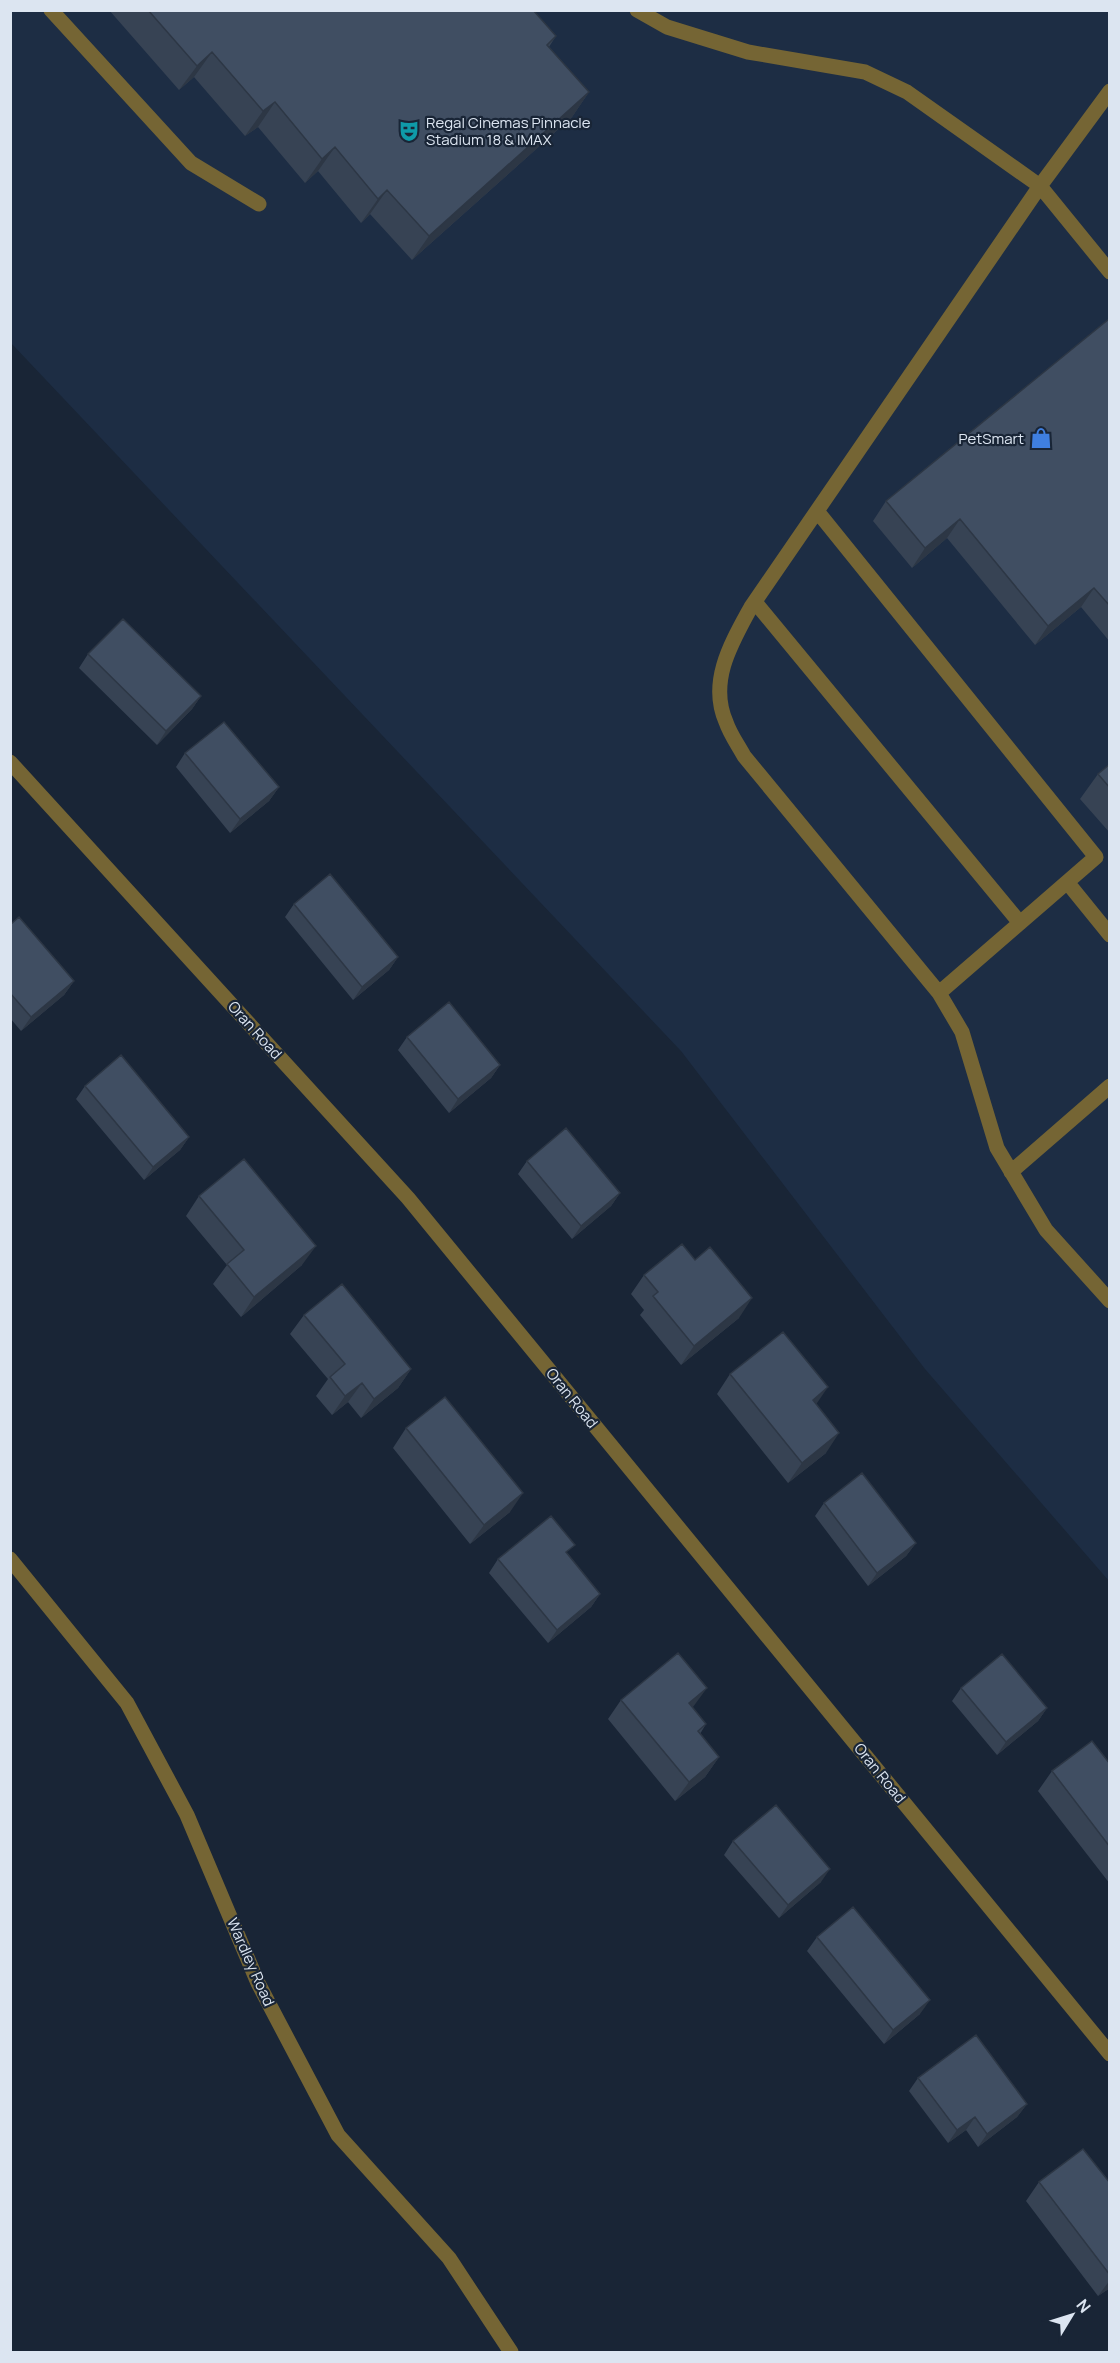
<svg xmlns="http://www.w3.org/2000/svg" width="1120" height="2363" font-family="Manrope,sans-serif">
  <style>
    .built { fill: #1d2d44 }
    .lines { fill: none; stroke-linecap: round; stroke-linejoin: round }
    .minor { stroke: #756534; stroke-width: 15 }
    .wall { fill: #374354 }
    .shaded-wall { fill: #2d3745 }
    .building { fill: #404e62; stroke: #2d3745; stroke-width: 1.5 }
    .labels { text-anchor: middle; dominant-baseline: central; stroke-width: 4.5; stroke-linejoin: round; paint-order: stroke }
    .poi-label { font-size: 15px; fill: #dce5f1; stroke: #192536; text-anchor: start }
    .street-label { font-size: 15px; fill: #dce5f1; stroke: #192536 }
  </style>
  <rect width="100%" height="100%" fill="#192536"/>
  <path class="built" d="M11 11H1109V1581L925 1369 681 1051 11 343Z"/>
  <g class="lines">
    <path class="minor" d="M51 10 191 163 259 204
      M637 10 667 27 748 52 865 72 907 92 1040 186 1110 272
      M1110 91 1040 186 751 607C732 642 708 681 726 722 730 734 738 745 744 756L939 993 962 1032 997 1148 1046 1230 1110 1301
      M817 511 1096 857 939 993
      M755 602 1020 923
      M10 762 408 1198 1110 2054
      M1067 882 1110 935
      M1011 1172 1110 1086
      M10 1559 127 1703 187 1815 258 1983 338 2135 449 2258 511 2352"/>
  </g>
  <path class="wall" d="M109 10H533L556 36 549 47 589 92 572 117 412 260 370 214 361 223 318 171 305 183 258 127 245 136 194 77 179 90Z
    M1110 320V642L1081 607 1035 645 947 538 912 568 873 521 886 501Z
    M88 654 201 696 192 709 157 745 79 668Z
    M185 753 279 787 269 801 230 833 176 767Z
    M1110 764V833L1080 799 1098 774Z
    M294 904 398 957 389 970 353 1000 285 917Z
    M10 925 74 981 64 995 21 1031 10 1018Z
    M407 1037 500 1065 491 1078 449 1113 398 1050Z
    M85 1086 189 1137 180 1150 144 1180 76 1099Z
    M527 1161 620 1193 611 1206 572 1239 518 1174Z
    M199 1196 302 1265 241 1317 213 1284 227 1265 186 1216Z
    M695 1260 739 1318 681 1365 640 1315 644 1310 631 1294 644 1275Z
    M304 1315 411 1369 398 1388 361 1418 348 1402 332 1415 316 1396 328 1379 290 1334Z
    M730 1374 816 1404 826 1453 788 1483 717 1394Z
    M406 1428 510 1512 470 1544 393 1448Z
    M824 1503 916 1543 906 1556 868 1586 815 1516Z
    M568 1554 600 1594 591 1607 548 1643 489 1573 498 1559Z
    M961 1688 1047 1708 1038 1721 997 1755 952 1701Z
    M621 1700 706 1724 700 1734 719 1757 705 1777 675 1801 608 1719Z
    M1110 1764V1884L1038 1791 1052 1771Z
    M733 1841 821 1882 779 1918 724 1855Z
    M817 1937 920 2014 884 2044 807 1951Z
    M918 2078 1027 2104 1017 2117 978 2147 966 2130 948 2143 909 2091Z
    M1039 2182 1110 2183V2288L1098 2296 1026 2201Z"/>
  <path class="shaded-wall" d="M212 52 194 77 179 90 197 66Z
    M589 92 572 117 412 260 429 236Z
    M275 102 258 127 245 136 263 111Z
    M335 147 318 171 305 183 322 159Z
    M387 190 370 214 361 223 378 199Z
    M960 519 947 538 912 568 925 548Z
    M1094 588 1081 607 1035 645 1048 626Z
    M201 696 192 709 157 745 166 731Z
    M279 787 269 801 230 833 240 819Z
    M398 957 389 970 353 1000 362 987Z
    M74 981 64 995 21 1031 31 1017Z
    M500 1065 491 1078 449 1113 458 1099Z
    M189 1137 180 1150 144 1180 153 1167Z
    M620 1193 611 1206 572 1239 581 1226Z
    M316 1246 302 1265 241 1317 254 1297Z
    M752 1298 739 1318 681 1365 694 1346Z
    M411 1369 398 1388 361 1418 374 1399Z
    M362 1383 348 1402 332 1415 345 1396Z
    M828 1387 815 1406 813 1400Z
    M839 1433 826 1453 788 1483 802 1463Z
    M523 1493 510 1512 470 1544 484 1525Z
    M916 1543 906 1556 868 1586 877 1573Z
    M600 1594 591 1607 548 1643 557 1630Z
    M707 1688 693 1707 675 1722 689 1703Z
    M1047 1708 1038 1721 997 1755 1006 1742Z
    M719 1757 705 1777 675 1801 689 1782Z
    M830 1869 821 1882 779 1918 788 1905Z
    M930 2000 920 2014 884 2044 893 2030Z
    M1027 2104 1017 2117 978 2147 987 2134Z
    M975 2117 966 2130 948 2143 957 2130Z
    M1110 2280V2288L1098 2296Z"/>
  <path class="building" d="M148 10H533L556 36 547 45 589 92 429 236 387 190 378 199 335 147 322 159 275 102 263 111 212 52 197 66Z
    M1109 319 1110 320V606L1094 588 1048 626 960 519 925 548 886 501Z
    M123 619 201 696 166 731 88 654Z
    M224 722 279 787 240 819 185 753Z
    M1110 764V788L1098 774Z
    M330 874 398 957 362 987 294 904Z
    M19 917 74 981 31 1017 10 993V925Z
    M449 1002 500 1065 458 1099 407 1037Z
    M121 1055 189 1137 153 1167 85 1086Z
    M566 1128 620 1193 581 1226 527 1161Z
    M244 1159 316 1246 254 1297 227 1264 244 1250 199 1196Z
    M682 1244 695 1260 710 1247 752 1298 694 1346 653 1296 658 1292 644 1275Z
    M342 1284 411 1369 374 1399 362 1383 345 1396 330 1377 345 1364 304 1315Z
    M783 1332 828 1387 813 1400 839 1433 802 1463 730 1374Z
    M445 1397 523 1493 484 1525 406 1428Z
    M862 1473 916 1543 877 1573 824 1503Z
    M551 1516 575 1545 566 1552 600 1594 557 1630 498 1559Z
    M678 1653 707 1688 689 1703 706 1724 698 1731 719 1757 689 1782 621 1700Z
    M1002 1654 1047 1708 1006 1742 961 1688Z
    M1092 1741 1110 1764V1847L1052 1771Z
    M776 1805 830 1869 788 1905 733 1841Z
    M853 1907 930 2000 893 2030 817 1937Z
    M976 2035 1027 2104 987 2134 975 2117 957 2130 918 2078Z
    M1083 2149 1110 2183V2275L1039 2182Z"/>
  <defs>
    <symbol id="theatre-bare" viewBox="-9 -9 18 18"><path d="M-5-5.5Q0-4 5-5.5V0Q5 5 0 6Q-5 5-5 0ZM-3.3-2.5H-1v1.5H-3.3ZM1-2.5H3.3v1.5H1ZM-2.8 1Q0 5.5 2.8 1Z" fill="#0f9aa8" stroke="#192536" stroke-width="2.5" paint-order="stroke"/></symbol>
    <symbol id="shop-bare" viewBox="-9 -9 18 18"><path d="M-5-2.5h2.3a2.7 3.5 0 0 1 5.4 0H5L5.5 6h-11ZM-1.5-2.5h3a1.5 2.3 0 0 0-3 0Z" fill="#3f7fe0" stroke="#192536" stroke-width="2.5" paint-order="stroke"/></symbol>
  </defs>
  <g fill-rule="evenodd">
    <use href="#theatre-bare" x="394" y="116" width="30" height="30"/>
    <use href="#shop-bare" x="1026" y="423" width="30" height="30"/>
  </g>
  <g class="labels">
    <g class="poi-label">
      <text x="426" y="122">Regal Cinemas Pinnacle<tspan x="426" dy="17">Stadium 18 &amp; IMAX</tspan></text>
      <text x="1024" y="438" text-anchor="end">PetSmart</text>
    </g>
    <g class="street-label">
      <text transform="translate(255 1030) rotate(48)">Oran Road</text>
      <text transform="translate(572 1398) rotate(51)">Oran Road</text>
      <text transform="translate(880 1773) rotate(51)">Oran Road</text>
      <text transform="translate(251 1962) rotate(66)">Wardley Road</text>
    </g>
  </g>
  <rect width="1120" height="2363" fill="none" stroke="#dce5f1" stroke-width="24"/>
  <g transform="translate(1072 2315) rotate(52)" stroke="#192536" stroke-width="4.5" paint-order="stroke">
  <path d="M0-4.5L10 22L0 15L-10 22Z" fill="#dce5f1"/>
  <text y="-9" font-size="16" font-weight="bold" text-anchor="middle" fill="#dce5f1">N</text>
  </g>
</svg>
